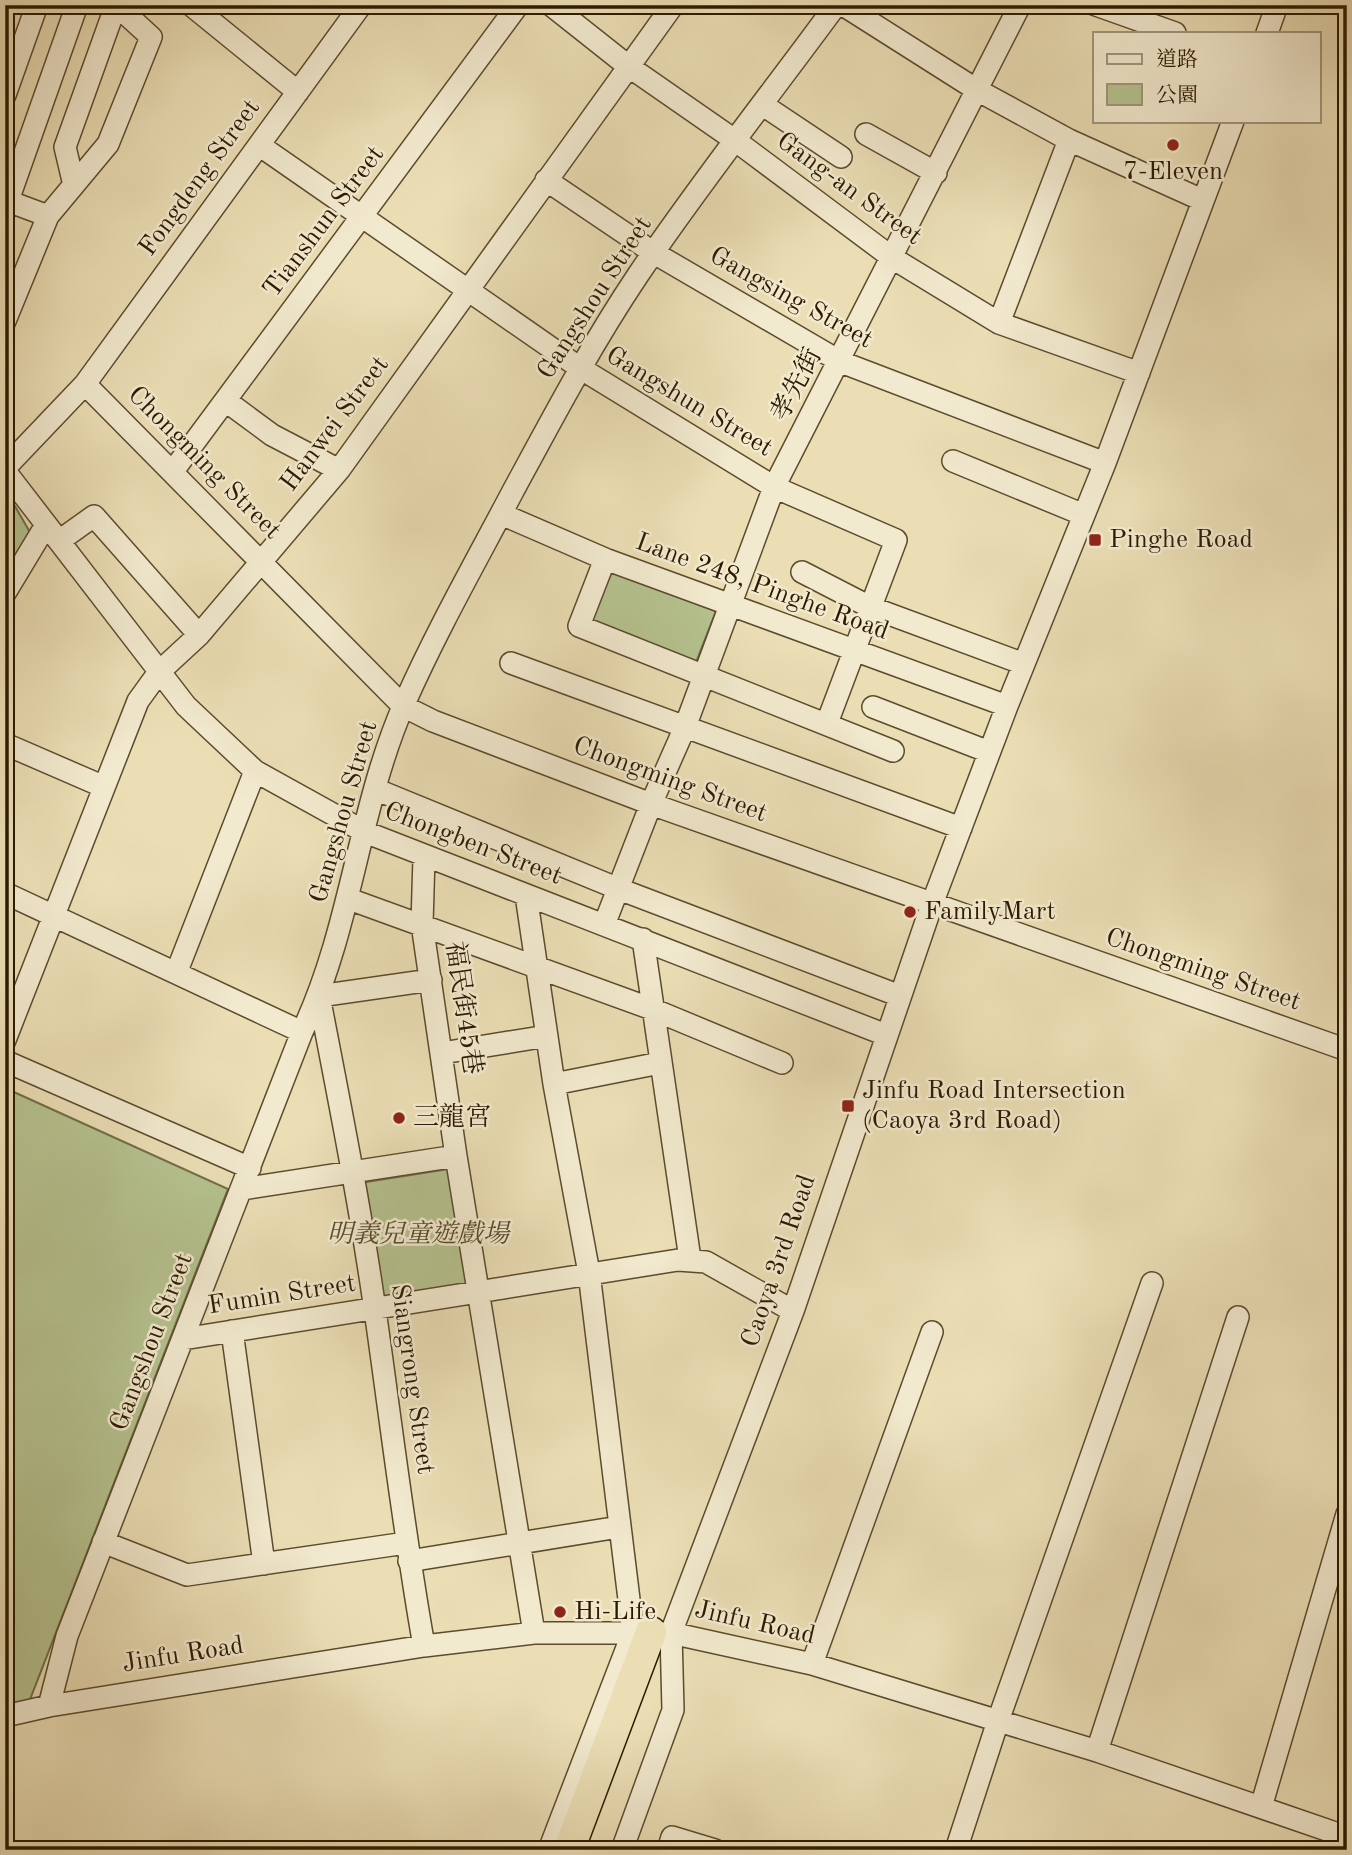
<svg xmlns="http://www.w3.org/2000/svg" width="1352" height="1855" font-family="'Old Standard TT','Noto Serif TC',serif">
  <style>
    .green { fill: #b5c28f; stroke: #706e48; stroke-width: 2 }
    .lines { fill: none; stroke-linecap: round; stroke-linejoin: round }
    .minor-casing { stroke: #5c4b2d; stroke-width: 24 }
    .highway-casing { stroke: #2c1a00; stroke-width: 33 }
    .minor { stroke: #f2eacf; stroke-width: 21 }
    .highway { stroke: #ebdeb5; stroke-width: 30 }
    .poi-dot { fill: #8f2418; stroke: #f2eacf; stroke-width: 2.5 }
    .labels { text-anchor: middle; dominant-baseline: central; stroke-width: 5; stroke-linejoin: round; paint-order: stroke }
    .poi-label { font-size: 26px; fill: #2c1a00; stroke: #f2eacf; text-anchor: start }
    .street-label { font-size: 26px; fill: #2c1a00; stroke: #f2eacf }
    .park-label { font-size: 26px; font-style: italic; fill: #554c2b; stroke: #f2eacf }
  </style>
  <rect width="100%" height="100%" fill="#ebdeb5"/>
  <filter id="stains"><feTurbulence type="fractalNoise" baseFrequency=".00286" numOctaves="4"/><feColorMatrix values="0 0 0 0 .2 0 0 0 0 .09 0 0 0 0 .02 0 0 0 .5 -.17"/></filter>
  <radialGradient id="worn" r=".72"><stop offset=".6" stop-color="#630" stop-opacity="0"/><stop offset="1" stop-color="#630" stop-opacity=".3"/></radialGradient>
  <path class="green" d="M5 489 31 534 5 578Z
    M604 568 716 611 693 670 582 627Z
    M5 1088 228 1189 29 1702 5 1705Z
    M455 1168 475 1287 380 1303 360 1183Z"/>
  <g class="lines">
    <defs>
      <path id="minor" d="M191 5 298 92
        M551 5 628 66 736 141 894 259 999 323 1139 373
        M843 5 977 90 1069 140 1202 200
        M1096 5 1175 33
        M1267 33 1277 5
        M5 95 37 5
        M763 105 841 157
        M866 134 936 173
        M259 145 580 368 774 487 896 540 827 723
        M546 180 654 253 841 362 1105 463
        M74 185 65 147 116 5
        M5 200 48 216
        M5 209 77 5
        M5 321 48 216 108 144 151 37 116 5
        M999 323 1069 140
        M85 384 403 706 433 721 651 804 1347 1050
        M226 401 272 435 339 470
        M953 461 1084 515
        M5 468 85 384 361 5
        M5 471 186 706 255 771 365 832 886 1035
        M173 471 518 5
        M501 514 605 559 1007 706
        M59 541 94 516 199 635
        M605 559 579 626 893 751
        M802 572 870 607 1024 664
        M5 593 46 525
        M511 663 961 828
        M873 707 989 752
        M5 744 102 786
        M375 789 619 889 900 996
        M424 857 422 924 456 1156 534 1633
        M5 893 302 1032
        M526 895 554 1084 589 1273 633 1632 549 1850
        M349 899 652 1009 782 1063
        M604 925 651 804 685 727 774 487 1020 5
        M643 939 690 1259
        M177 971 255 771
        M5 1040 138 701 159 672 199 635 339 470 673 5
        M442 1053 547 1036
        M5 1061 250 1168
        M554 1084 660 1063
        M242 1189 456 1156
        M232 1331 264 1564
        M183 1339 678 1260 706 1262 793 1311
        M103 1542 187 1575 406 1543
        M409 1561 619 1527
        M424 1646C404 1534 391 1422 375 1310 360 1205 339 1100 319 996L431 980
        M812 1664 932 1332
        M49 1706 67 1636 302 1032C352 927 358 808 405 702 437 630 475 563 512 493 552 419 591 345 638 275 700 183 770 95 836 5
        M5 1716 49 1706 424 1646 534 1633H671L812 1664 1097 1751 1347 1837
        M1097 1751 1238 1317
        M1261 1807 1347 1514
        M622 1850 673 1710 671 1633 793 1311 932 904 1007 706 1105 463 1233 121
        M668 1850 672 1837 715 1850
        M956 1850 998 1721 1152 1283"/>
      <path id="highway" d="M569 1850 651 1632"/>
    </defs>
    <use href="#minor" class="minor-casing"/>
    <use href="#highway" class="highway-casing"/>
    <use href="#minor" class="minor"/>
    <use href="#highway" class="highway"/>
  </g>
  <g class="poi-dot">
    <circle cx="1173" cy="145" r="7"/>
    <rect x="1088" y="533" width="14" height="14" rx="3.5"/>
    <circle cx="910" cy="912" r="7"/>
    <rect x="841" y="1099" width="14" height="14" rx="3.5"/>
    <circle cx="399" cy="1118" r="7"/>
    <circle cx="560" cy="1612" r="7"/>
  </g>
  <g class="labels">
    <g class="poi-label">
      <text x="1173" y="172" text-anchor="middle">7-Eleven</text>
      <text x="1109" y="540">Pinghe Road</text>
      <text x="924" y="912">FamilyMart</text>
      <text x="862" y="1091">Jinfu Road Intersection<tspan x="862" dy="30">(Caoya 3rd Road)</tspan></text>
      <text x="413" y="1118">三龍宮</text>
      <text x="574" y="1612">Hi-Life</text>
    </g>
    <g class="street-label">
      <text transform="translate(200 178) rotate(-54)">Fongdeng Street</text>
      <text transform="translate(849 189) rotate(36)">Gang-an Street</text>
      <text transform="translate(324 222) rotate(-53)">Tianshun Street</text>
      <text transform="translate(595 298) rotate(-57)">Gangshou Street</text>
      <text transform="translate(791 298) rotate(29)">Gangsing Street</text>
      <text transform="translate(797 385) rotate(-62)">孝先街</text>
      <text transform="translate(689 402) rotate(31)">Gangshun Street</text>
      <text transform="translate(335 424) rotate(-53)">Hanwei Street</text>
      <text transform="translate(204 463) rotate(45)">Chongming Street</text>
      <text transform="translate(762 587) rotate(20)">Lane 248, Pinghe Road</text>
      <text transform="translate(670 780) rotate(20)">Chongming Street</text>
      <text transform="translate(344 812) rotate(-74)">Gangshou Street</text>
      <text transform="translate(473 844) rotate(21)">Chongben Street</text>
      <text transform="translate(1203 970) rotate(19)">Chongming Street</text>
      <text transform="translate(463 1008) rotate(82)">福民街45巷</text>
      <text transform="translate(779 1261) rotate(-71)">Caoya 3rd Road</text>
      <text transform="translate(282 1295) rotate(-9)">Fumin Street</text>
      <text transform="translate(152 1342) rotate(-69)">Gangshou Street</text>
      <text transform="translate(412 1379) rotate(82)">Siangrong Street</text>
      <text transform="translate(755 1623) rotate(13)">Jinfu Road</text>
      <text transform="translate(183 1655) rotate(-9)">Jinfu Road</text>
    </g>
    <g class="park-label">
      <text x="418" y="1235">明義兒童遊戲場</text>
    </g>
  </g>
  <rect width="1352" height="1855" fill="none" stroke="#ebdeb5" stroke-width="28"/>
  <rect x="7" y="7" width="1338" height="1841" fill="none" stroke="#2c1a00" stroke-width="3.5"/>
  <rect x="14" y="14" width="1324" height="1827" fill="none" stroke="#2c1a00" stroke-width="2"/>
  <rect x="1093" y="32" width="228" height="91" fill="#f2eacf" stroke="#a3977c" stroke-width="2"/>
  <rect x="1107" y="54" width="35" height="10" fill="#f2eacf" stroke="#a3977c" stroke-width="2"/>
  <text x="1156" y="66" font-size="21" fill="#2c1a00">道路</text>
  <rect x="1107" y="84" width="35" height="21" fill="#b5c28f" stroke="#a3977c" stroke-width="2"/>
  <text x="1156" y="102" font-size="21" fill="#2c1a00">公園</text>
  <rect width="100%" height="100%" filter="url(#stains)"/>
  <rect width="100%" height="100%" fill="url(#worn)"/>
</svg>
